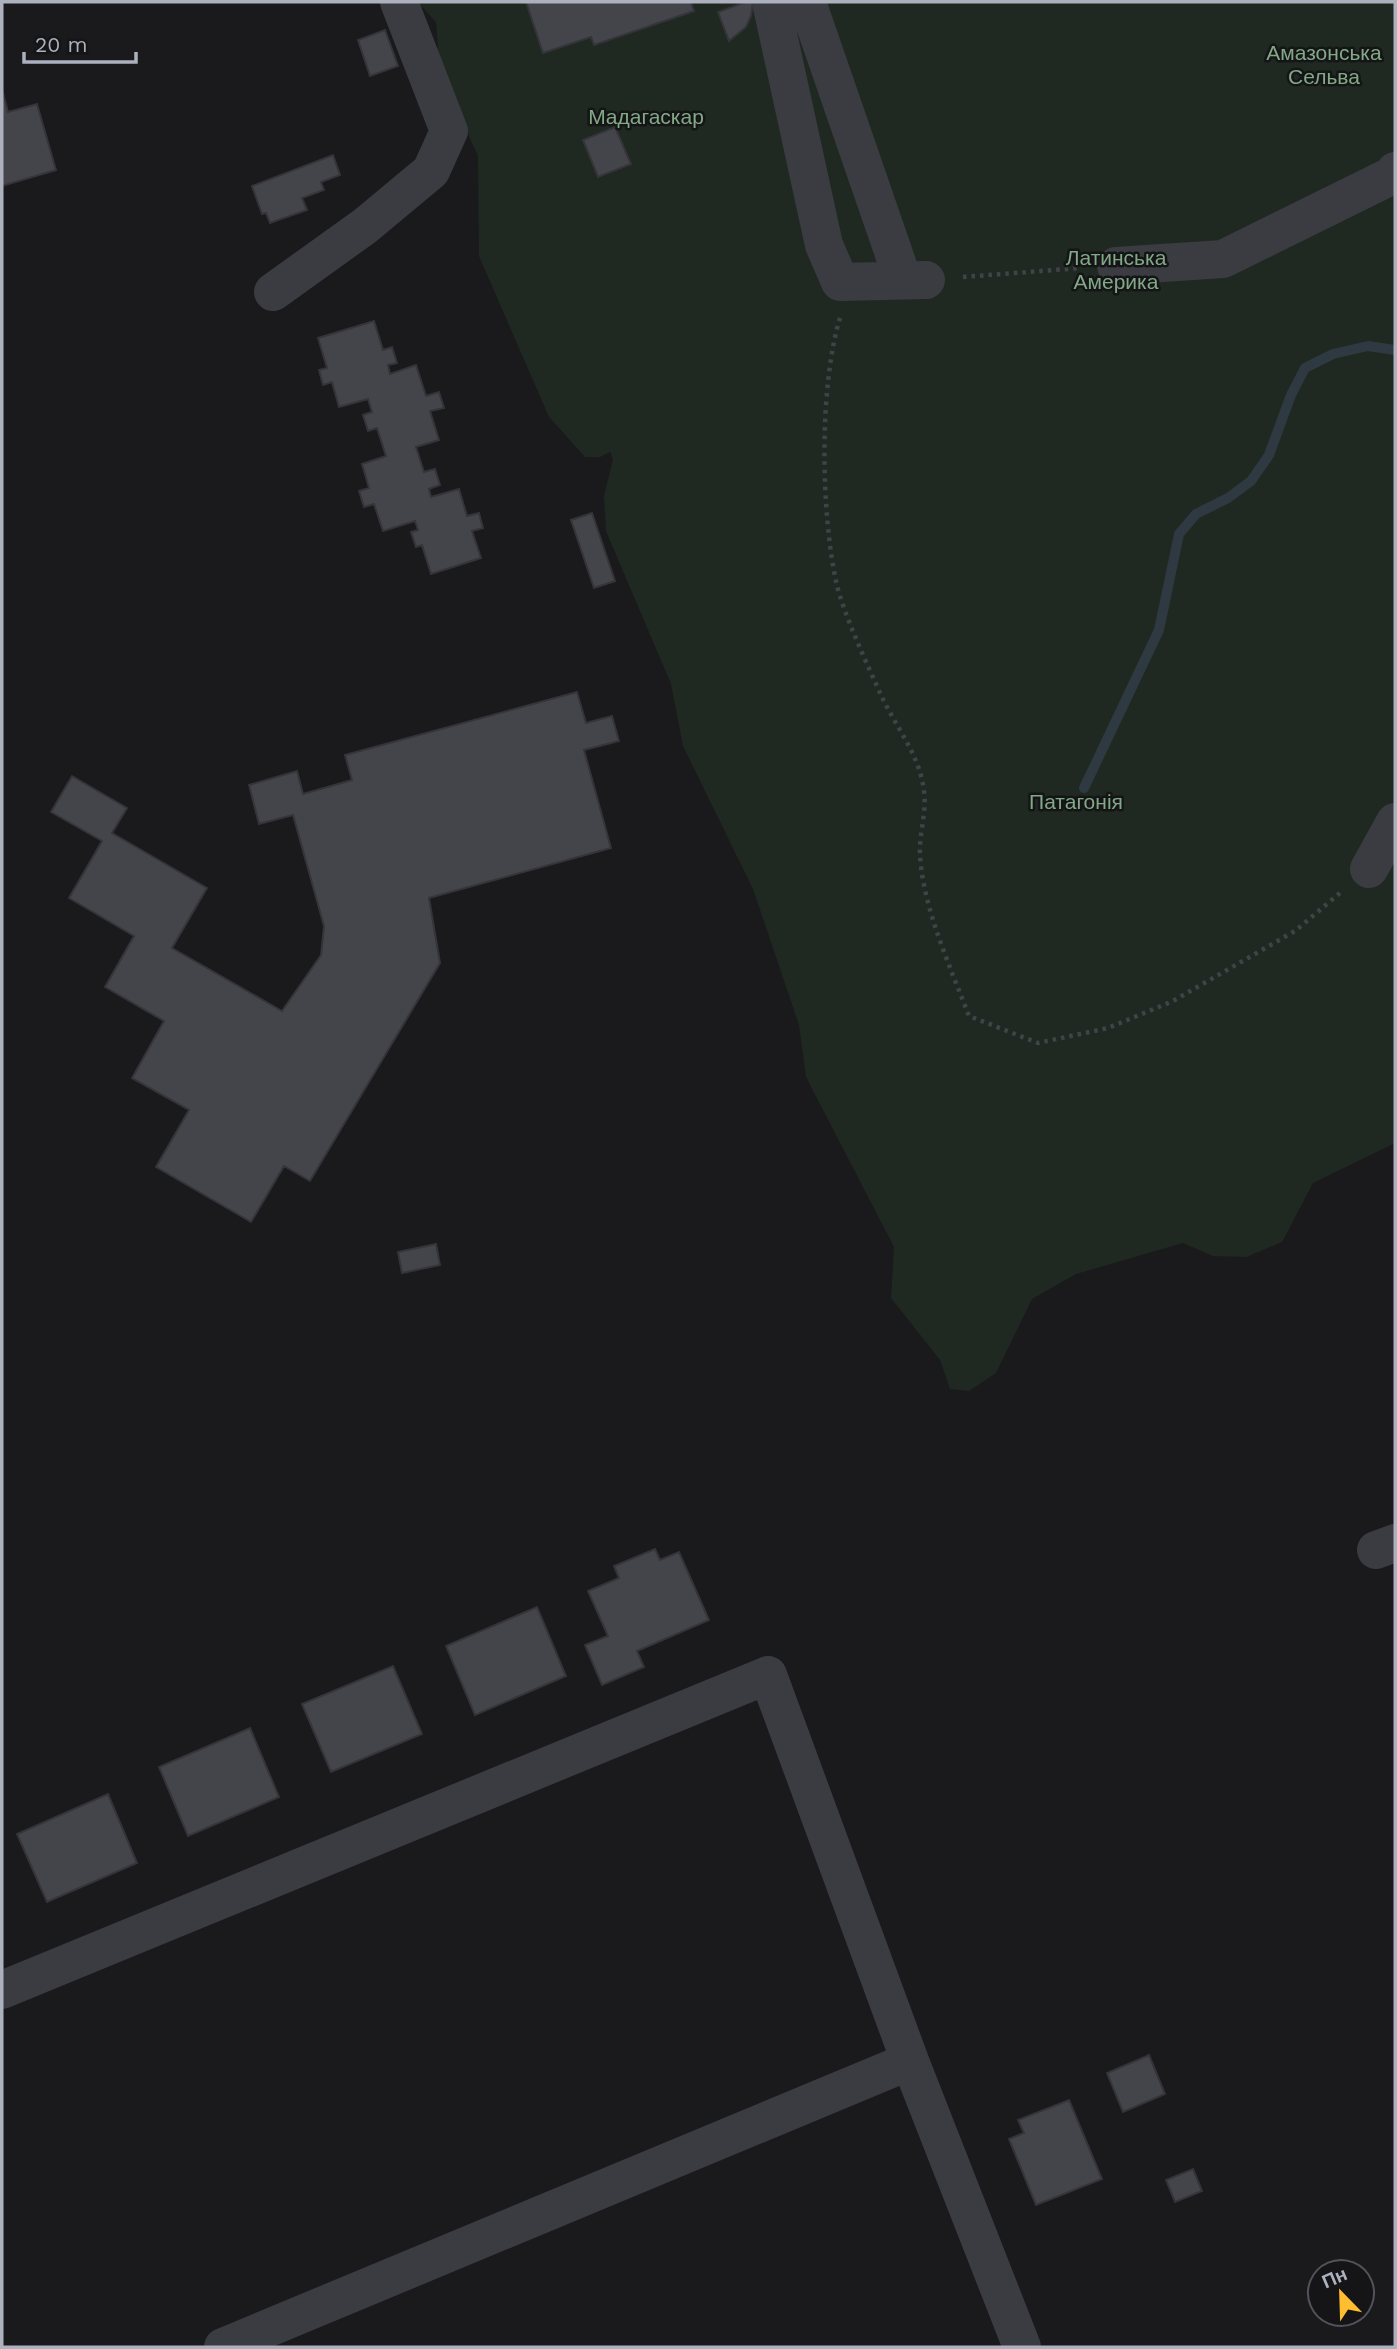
<svg xmlns="http://www.w3.org/2000/svg" width="1397" height="2349" font-family="'Work Sans',sans-serif">
  <style>
    .green { fill: #1f2921 }
    .lines { fill: none; stroke-linecap: round; stroke-linejoin: round }
    .stream { stroke: #2f3942; stroke-width: 10 }
    .building { fill: #44454a; stroke: #343439; stroke-width: 2 }
    .path { stroke: #414349; stroke-width: 4.5; stroke-dasharray: 3.5 5; stroke-linecap: butt }
    .minor { stroke: #3b3c42; stroke-width: 38 }
    .labels { text-anchor: middle; dominant-baseline: central; stroke-width: 5; stroke-linejoin: round; paint-order: stroke }
    .park-label { font-size: 21px; fill: #82a985; stroke: #151518 }
  </style>
  <rect width="100%" height="100%" fill="#1a1a1d"/>
  <path class="green" d="M418 2H1395V1143L1313 1183 1282 1242 1246 1257 1213 1256 1183 1243 1076 1274 1032 1299 996 1373 969 1391 950 1389 940 1360 891 1298 894 1247 806 1077 799 1025 753 889 683 746 671 684 606 531 604 496 613 459 610 452 600 457H585L549 417 479 256 478 156 440 72 436 22Z"/>
  <g class="lines">
    <path class="stream" d="M1084 788 1159 630 1179 534 1196 514 1228 498 1251 481 1269 455 1291 395 1305 368 1333 354 1368 346 1395 350"/>
  </g>
  <path class="building" d="M526 2H691L694 11 594 45 591 37 543 53Z
    M745 2H753L751 16 746 27 729 41 718 12Z
    M385 30 398 66 370 76 358 40Z
    M2 89 8 112 37 104 56 170 2 186Z
    M615 127 631 164 598 177 583 140Z
    M333 155 340 175 321 182 324 190 302 198 307 210 270 223 266 213 262 214 252 186Z
    M374 321 383 350 392 347 397 363 388 365 390 374 416 365 426 396 439 392 444 408 430 411 439 440 416 447 424 472 435 469 440 485 429 489 431 497 459 489 467 516 479 513 483 528 472 531 481 558 431 574 422 545 416 547 411 532 418 530 415 521 383 531 374 504 364 507 359 491 369 488 362 464 386 456 377 428 368 431 363 415 372 412 368 399 339 407 332 382 323 385 319 370 327 368 318 338Z
    M592 513 615 581 594 588 571 520Z
    M577 692 586 723 612 716 619 741 584 750 611 848 429 898 440 963 310 1181 284 1166 251 1222 156 1167 189 1110 132 1078 164 1021 105 987 134 936 69 898 102 841 51 812 72 776 127 808 112 833 207 888 172 948 282 1011 321 955 324 926 293 815 259 824 249 785 297 771 303 794 352 780 345 755Z
    M436 1244 440 1265 402 1273 398 1252Z
    M655 1549 660 1560 679 1552 709 1620 637 1651 644 1667 602 1685 585 1645 608 1636 588 1591 619 1578 614 1566Z
    M537 1607 566 1676 475 1715 446 1646Z
    M393 1666 422 1734 331 1772 302 1704Z
    M250 1728 279 1797 188 1836 159 1767Z
    M108 1794 137 1863 47 1902 17 1834Z
    M1149 2055 1165 2094 1123 2112 1107 2073Z
    M1069 2100 1102 2179 1036 2205 1009 2139 1024 2133 1018 2120Z
    M1193 2169 1202 2191 1175 2202 1166 2180Z"/>
  <g class="lines">
    <path class="path" d="M963 277 1080 268
      M840 318C819 386 821 512 836 581 842 611 868 666 881 695 895 726 920 755 924 791 927 811 919 833 920 854 922 905 951 969 969 1016L1038 1043 1108 1028 1173 1001 1295 931 1341 892"/>
    <path class="minor" d="M771 2 824 245 840 282 926 280
      M807 2 903 280
      M1116 266 1223 259 1393 175 1395 171
      M273 292 365 226 431 171 449 131 399 2
      M1369 869 1395 822
      M1376 1550 1395 1543
      M2 1990 768 1675 910 2061 1022 2347
      M223 2347 910 2061"/>
  </g>
  <g class="labels">
    <g class="park-label">
      <text x="1324" y="52">Амазонська<tspan x="1324" dy="24">Сельва</tspan></text>
      <text x="646" y="116">Мадагаскар</text>
      <text x="1116" y="257">Латинська<tspan x="1116" dy="24">Америка</tspan></text>
      <text x="1076" y="801">Патагонія</text>
    </g>
  </g>
  <rect width="1397" height="2349" fill="none" stroke="#acb1bd" stroke-width="7"/>
  <g transform="translate(1341 2293) rotate(337)"><circle r="33" fill="#151518" stroke="#51535a" stroke-width="2"/>
  <path d="M0-5L12 26L0 18L-12 26Z" fill="#ffbd30"/>
  <text y="-10" font-size="19" font-weight="bold" text-anchor="middle" fill="#acb1bd">Пн</text>
  </g>
  <path d="M24 52v10h112v-10" fill="none" stroke="#acb1bd" stroke-width="3.5"/>
  <text x="35" y="52" font-size="21" fill="#acb1bd" stroke="#151518" stroke-width="5" paint-order="stroke">20 m</text>
</svg>
